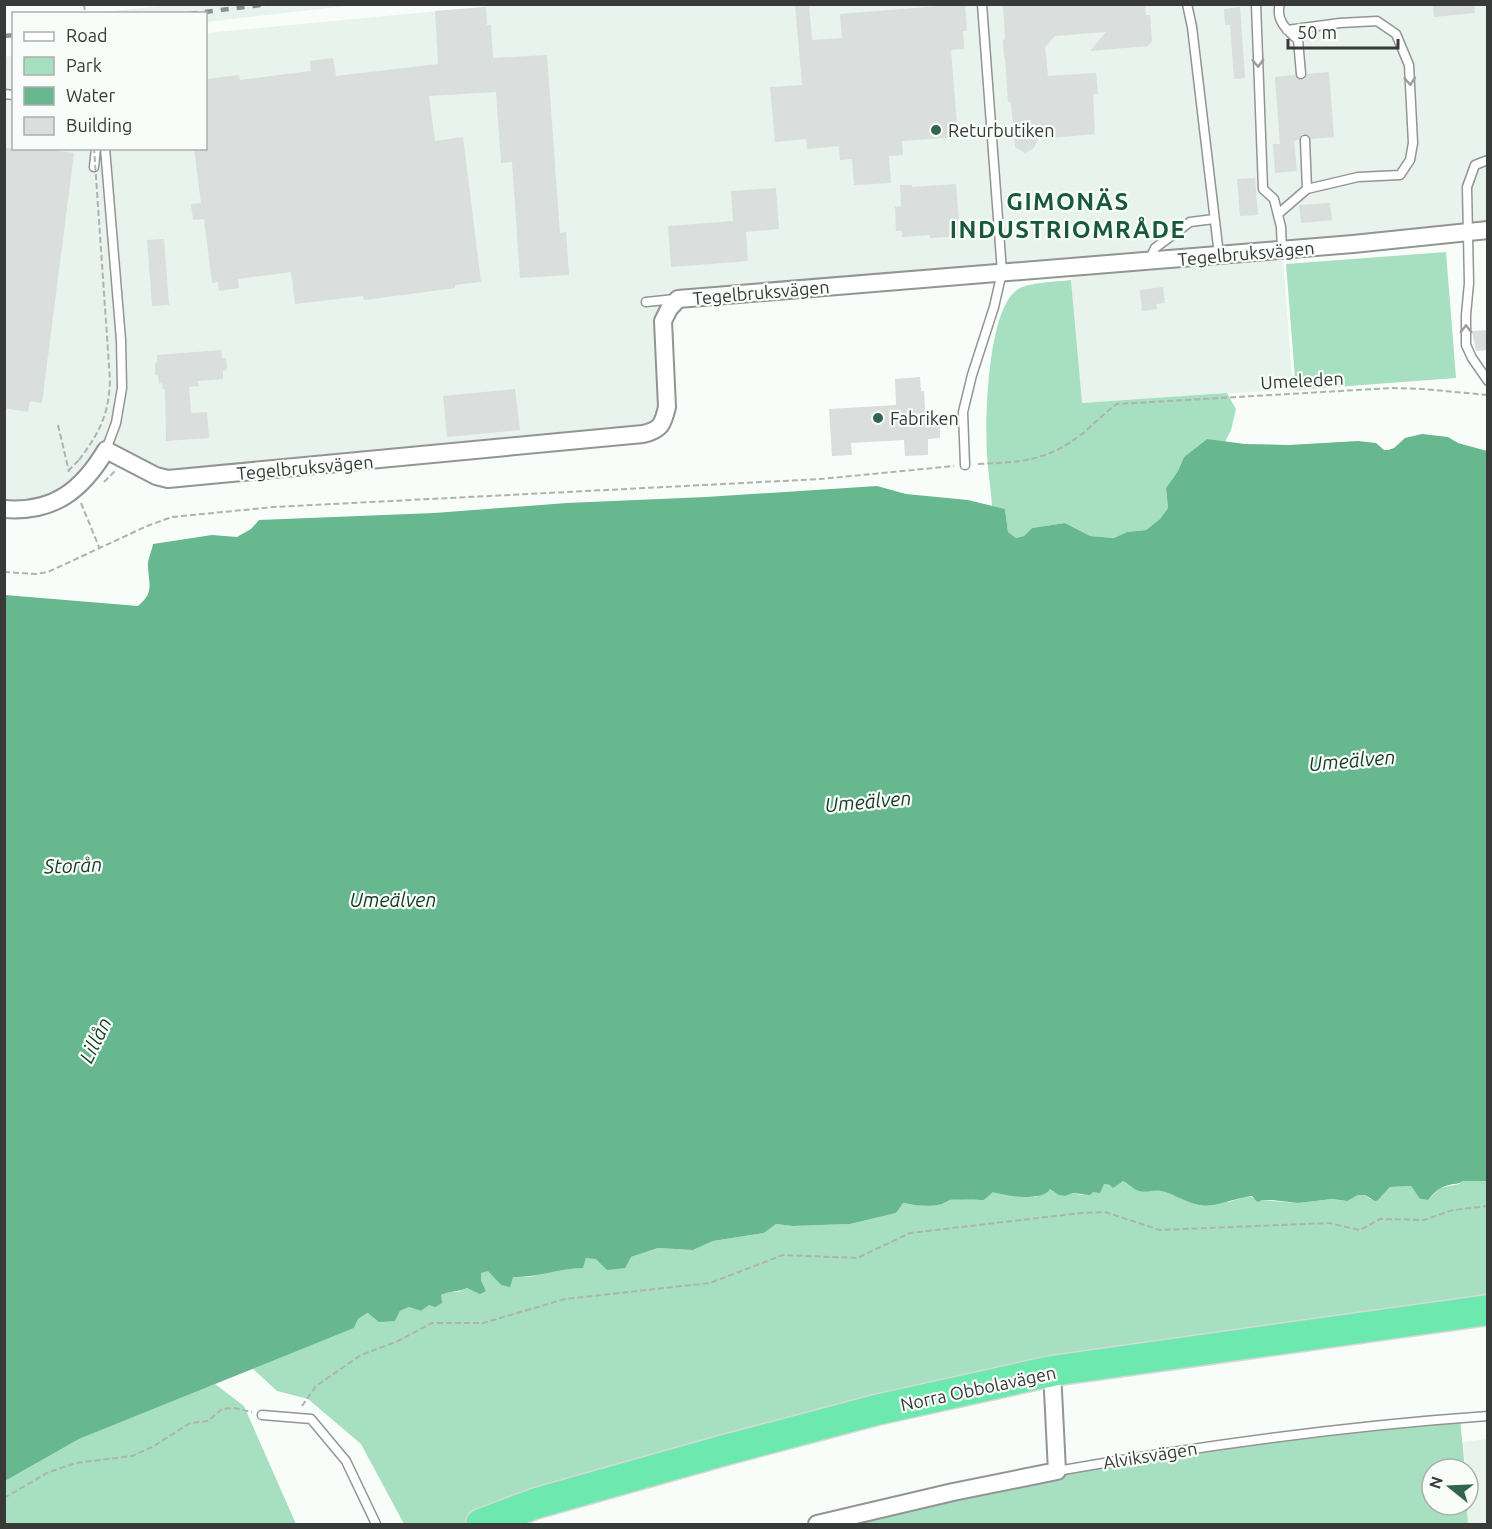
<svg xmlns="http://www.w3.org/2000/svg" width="1492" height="1529" font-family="Ubuntu,sans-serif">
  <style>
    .built { fill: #e7f3ec }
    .green { fill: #a7dfc1 }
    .water { fill: #67b78f }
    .building { fill: #dadedc }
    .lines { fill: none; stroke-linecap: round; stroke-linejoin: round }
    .lane-casing { stroke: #929593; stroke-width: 11 }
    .street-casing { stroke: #929593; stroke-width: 20 }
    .highway-casing { stroke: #d7d8d7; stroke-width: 33 }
    .path { stroke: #afb2b0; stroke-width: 2; stroke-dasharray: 6 3; stroke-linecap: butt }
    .lane { stroke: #fff; stroke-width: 8 }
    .street { stroke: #fff; stroke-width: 16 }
    .highway { stroke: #6de9af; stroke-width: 30 }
    .rail { stroke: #8f9190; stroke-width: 4.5; stroke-dasharray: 8 8; stroke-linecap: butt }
    .path-bridge { stroke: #afb2b0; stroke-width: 2; stroke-dasharray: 6 3; stroke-linecap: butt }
    .oneway { stroke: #9c9c9c }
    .poi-dot { fill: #31664c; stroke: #f9fdfa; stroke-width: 2 }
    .labels { text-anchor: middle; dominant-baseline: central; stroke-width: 4.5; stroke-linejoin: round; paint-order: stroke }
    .poi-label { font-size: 18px; fill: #383a39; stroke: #f9fdfa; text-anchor: start }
    .street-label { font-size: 18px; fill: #383a39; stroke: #f9fdfa }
    .water-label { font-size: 20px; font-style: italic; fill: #163a29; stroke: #f9fdfa }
    .district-label { font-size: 24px; font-weight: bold; letter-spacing: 1.5px; fill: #18593d; stroke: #f9fdfa }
  </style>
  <rect width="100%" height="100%" fill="#f9fdfa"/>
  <path class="built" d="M512 4 1487 5V239L1283 260 1293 389 1081 403 1070 264 696 297 669 309 667 407 656 431 181 479 106 450 76 489 5 509V57L13 55 14 148H206V33Z
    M169 5V4L355 5 206 22V14L96 13Z
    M1487 1439V1524H1468V1469H1465L1463 1442Z"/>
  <path class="green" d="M1446 252 1456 378 1296 390 1286 264Z
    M1071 280 1082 403 1227 393 1236 409 1231 430 1225 442 1207 439 1184 457 1178 471 1166 488 1168 508 1160 519 1146 530 1127 532 1114 538 1090 536 1065 523 1032 528 1024 536 1016 538 1008 532 1005 509 992 506C991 489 988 472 987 455 985 421 987 311 1017 290 1028 282 1057 282 1071 280Z
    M1480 1180 1487 1181V1310L1151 1356 481 1524H404L361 1444 308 1399 277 1391 252 1368 354 1328 358 1319 369 1313 395 1321 400 1311 409 1307 421 1311 441 1295 450 1292H458L466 1288 486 1291 481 1280V1273L488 1270 501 1285 513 1277H529L567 1268H582L586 1258 631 1257 658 1248 693 1250 713 1241 764 1233 776 1224 793 1226 850 1224 896 1213 902 1203C914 1205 925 1206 936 1205 942 1205 945 1202 950 1200 954 1198 978 1200 984 1200L993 1191 1001 1194 1036 1197 1050 1189 1060 1195 1065 1196 1073 1193 1081 1195 1097 1191 1104 1184 1110 1185 1123 1181 1132 1188 1160 1190 1189 1201 1229 1202 1247 1196 1262 1200 1298 1203 1332 1199 1346 1201 1358 1195H1365L1370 1199 1381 1197 1390 1187 1411 1186 1420 1199 1428 1200 1440 1188 1459 1184 1463 1181Z
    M215 1384 244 1406 296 1524H5V1481L79 1439Z
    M1460 1419 1465 1469H1432V1505H1467L1468 1524H817L1185 1449Z"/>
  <path class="water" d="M1422 434 1448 437 1458 443 1487 451V1181H1463C1457 1185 1455 1183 1449 1185 1439 1187 1434 1193 1428 1200L1420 1199 1411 1186 1390 1187 1378 1200 1375 1201 1365 1195H1358L1347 1201 1332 1199 1298 1203 1272 1200H1262L1258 1202C1256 1201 1254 1198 1252 1196 1249 1195 1217 1205 1211 1205 1194 1208 1177 1195 1162 1191 1154 1189 1147 1193 1139 1191 1133 1189 1128 1184 1123 1181L1113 1188 1110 1185 1104 1184 1100 1193 1093 1192 1090 1195 1073 1193 1065 1196 1059 1195 1050 1189C1043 1202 1006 1196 993 1192L984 1200C978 1200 954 1199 950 1200 945 1202 942 1205 937 1205 925 1207 914 1205 903 1203L896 1213 850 1224 793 1226 776 1224 764 1233 713 1241 693 1250 658 1248 631 1257 625 1268 607 1270 596 1259 586 1258 583 1268C559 1268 537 1278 513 1277L510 1287 501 1285 488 1271 481 1273V1280L486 1291 480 1294 467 1288C458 1292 450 1291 441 1295L442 1303 435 1307 429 1305 421 1311 409 1307 400 1311 395 1321 379 1322 368 1313 358 1319 354 1328 79 1439 5 1481V595L138 606C154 593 149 585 148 567 147 560 152 551 153 544L212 535 237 537 251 529 259 520 434 513 567 503 706 497 877 486 906 494 968 500 1005 509 1008 532 1016 538 1024 536 1032 528 1065 523 1090 536 1114 538 1127 532 1146 530 1160 519 1168 508 1166 488 1178 471 1184 457 1207 439 1245 444 1289 445 1358 441 1376 443 1384 450H1388L1394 448 1405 438Z"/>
  <path class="building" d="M795 4H809L812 40 842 38 840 14 965 4 967 31H963L964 49 951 50 958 137 902 141 903 155 889 156 891 183 854 185 852 159 840 160 839 146 807 149 806 139 775 142 770 87 802 85Z
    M1003 4H1145L1146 15H1150L1152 41 1148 46 1090 51 1106 32 1055 36 1045 47 1048 76 1096 73 1098 94H1093L1095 134 1038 139 1034 148 1025 153 1015 147 1011 102H1008L1005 57H1004L1003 40 1005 39Z
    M1433 4H1474L1475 13 1434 17Z
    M486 7 487 25H491L493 58 547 55 560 233 566 232 569 275 520 278 512 162 501 163 496 92 429 96 435 141 463 137 481 282 455 285V288L364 300 363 296 295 304 291 272 238 279 239 288 219 291 218 282 212 283 204 219 193 220 191 204 201 203 194 148H206V79L239 75 240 80 311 71 310 61 333 58 336 76 438 64 435 11Z
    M1240 7 1245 78 1234 79 1230 25H1225L1224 9Z
    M1329 72 1334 137 1311 139 1308 135 1302 134 1299 140 1294 141 1297 171 1275 173 1273 144H1280L1275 77 1295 75 1301 80 1305 79 1307 74Z
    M4 148H39L74 153 42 403 30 401 28 412 4 408Z
    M1255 178 1258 215 1240 216 1237 179Z
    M956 184 960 236 930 238V235L902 237V231H896L895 207 901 206 900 185H912V187Z
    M776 188 779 229 746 232 748 261 671 267 668 226 733 221 731 191Z
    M1330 203 1332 220 1301 223 1299 205Z
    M164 239 169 305 152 306 147 240Z
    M1163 287 1165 303 1156 304 1157 309 1142 311 1140 290Z
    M1488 330V350L1476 351 1472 331Z
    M221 350 222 358H226L227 370 223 371V379L198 381 199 386 189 387 191 413 207 412 209 438 166 441 165 389H163L162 383 159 384 158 375H155V363L157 362V355Z
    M920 377 921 391H924L926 427 940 426V438L928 439V455L905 456 904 440 851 443 852 455 832 456 829 409 896 405 895 379Z
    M515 389 520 430 447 437 443 396Z"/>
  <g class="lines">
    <defs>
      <path id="lane" d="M1187 4 1192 27 1219 255
        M1256 4 1263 189 1274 199 1281 227 1282 250
        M1280 4C1275 20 1287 30 1298 40L1301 74
        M1287 30 1340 23 1377 21 1396 34 1409 65 1413 143 1410 160 1400 175 1358 177 1307 189
        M4 94 14 95
        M105 148 121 340 122 388 116 423 106 450
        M1488 160 1475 165 1467 187 1469 283 1466 315V345L1472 358 1488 381
        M94 167 96 148
        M1278 214 1307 189 1305 140
        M1149 261 1155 248 1190 222 1214 219
        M646 302 675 299
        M965 465 963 412 972 375 994 307 1002 272 982 4
        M262 1415 311 1419 346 1461 376 1524
        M1057 1471C1199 1446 1343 1426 1488 1416"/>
      <path id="street" d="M4 509C54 513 82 490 106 450L156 476 168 479 643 434C661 430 663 424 667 407L663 321 669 309 678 299 1353 244 1488 230
        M817 1524 953 1492 1057 1471 1052 1371"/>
      <path id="highway" d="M481 1524 537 1503 725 1450 876 1410 1052 1371 1488 1310"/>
    </defs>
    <use href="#lane" class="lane-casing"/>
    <use href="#street" class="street-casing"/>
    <use href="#highway" class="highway-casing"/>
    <path class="path" d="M84 4 85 14
      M58 425 69 472
      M978 464C1021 462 1045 462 1082 434 1094 424 1104 413 1117 404L1392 388 1423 389 1488 395
      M68 471 79 460
      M104 482 115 471
      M81 503 99 547
      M4 572 36 574 48 572 147 526 172 517 274 507 821 479 954 466
      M302 1406 316 1386 361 1355 398 1341 432 1323H483L565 1299 710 1283 783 1255 857 1258 910 1233 1081 1213 1105 1212 1160 1230 1329 1223 1360 1230 1380 1219 1424 1220 1453 1210 1488 1206
      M4 1498 49 1472 76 1463 132 1456 154 1446 190 1423 208 1421 222 1409 234 1408 252 1412"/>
    <use href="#lane" class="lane"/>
    <use href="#street" class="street"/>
    <use href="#highway" class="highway"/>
    <path class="rail" d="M189 14 269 4
      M4 36 14 35"/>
    <path class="path-bridge" d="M79 460C99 433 109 415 110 380L94 148"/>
  </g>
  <defs><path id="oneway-chevron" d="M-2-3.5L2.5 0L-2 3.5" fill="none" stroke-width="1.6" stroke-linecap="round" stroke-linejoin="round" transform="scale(1.5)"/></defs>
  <g class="oneway">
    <use href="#oneway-chevron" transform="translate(1258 63) rotate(88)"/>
    <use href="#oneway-chevron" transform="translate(1410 81) rotate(86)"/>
    <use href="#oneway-chevron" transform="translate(1466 329) rotate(-91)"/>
  </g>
  <g class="poi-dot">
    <circle cx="936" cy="130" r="6"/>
    <circle cx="878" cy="418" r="6"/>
  </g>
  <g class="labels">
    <g class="poi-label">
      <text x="948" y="130">Returbutiken</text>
      <text x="890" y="418">Fabriken</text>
    </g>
    <g class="street-label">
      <text transform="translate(1246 253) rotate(-5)">Tegelbruksvägen</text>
      <text transform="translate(761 292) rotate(-5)">Tegelbruksvägen</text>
      <text transform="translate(1302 380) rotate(-3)">Umeleden</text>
      <text transform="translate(305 467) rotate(-5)">Tegelbruksvägen</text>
      <text transform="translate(978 1388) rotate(-12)">Norra Obbolavägen</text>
      <text transform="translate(1150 1455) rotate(-9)">Alviksvägen</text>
    </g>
    <g class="water-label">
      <text transform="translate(1352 760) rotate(-5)">Umeälven</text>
      <text transform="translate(868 801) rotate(-5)">Umeälven</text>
      <text transform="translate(73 865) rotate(-2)">Storån</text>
      <text x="393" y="899">Umeälven</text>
      <text transform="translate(95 1040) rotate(-64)">Lillån</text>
    </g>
    <g class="district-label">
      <text x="1068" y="201">GIMONÄS<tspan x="1068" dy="28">INDUSTRIOMRÅDE</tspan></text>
    </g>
  </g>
  <rect width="1492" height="1529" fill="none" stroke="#383a39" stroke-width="12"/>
  <rect x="12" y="12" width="195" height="138" fill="#f9fdfa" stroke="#acafad" stroke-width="1.5"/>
  <rect x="24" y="32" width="30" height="9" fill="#ffffff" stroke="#acafad" stroke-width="1.5"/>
  <text x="66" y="42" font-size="18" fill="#383a39">Road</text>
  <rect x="24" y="57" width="30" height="18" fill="#a7dfc1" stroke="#acafad" stroke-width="1.5"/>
  <text x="66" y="72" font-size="18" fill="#383a39">Park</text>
  <rect x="24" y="87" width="30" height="18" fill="#67b78f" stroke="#acafad" stroke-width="1.5"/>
  <text x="66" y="102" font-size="18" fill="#383a39">Water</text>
  <rect x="24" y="117" width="30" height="18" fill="#dadedc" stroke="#acafad" stroke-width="1.5"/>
  <text x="66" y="132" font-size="18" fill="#383a39">Building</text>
  <g transform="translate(1450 1487) rotate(288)"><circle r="28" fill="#f9fdfa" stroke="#acafad" stroke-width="1.5"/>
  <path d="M0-4.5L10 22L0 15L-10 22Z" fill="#31664c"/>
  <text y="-9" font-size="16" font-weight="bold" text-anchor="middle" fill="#383a39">N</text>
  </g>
  <path d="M1288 39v9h110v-9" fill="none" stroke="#383a39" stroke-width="3"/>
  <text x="1297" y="39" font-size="18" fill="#383a39" stroke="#f9fdfa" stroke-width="4.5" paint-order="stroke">50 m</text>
</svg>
